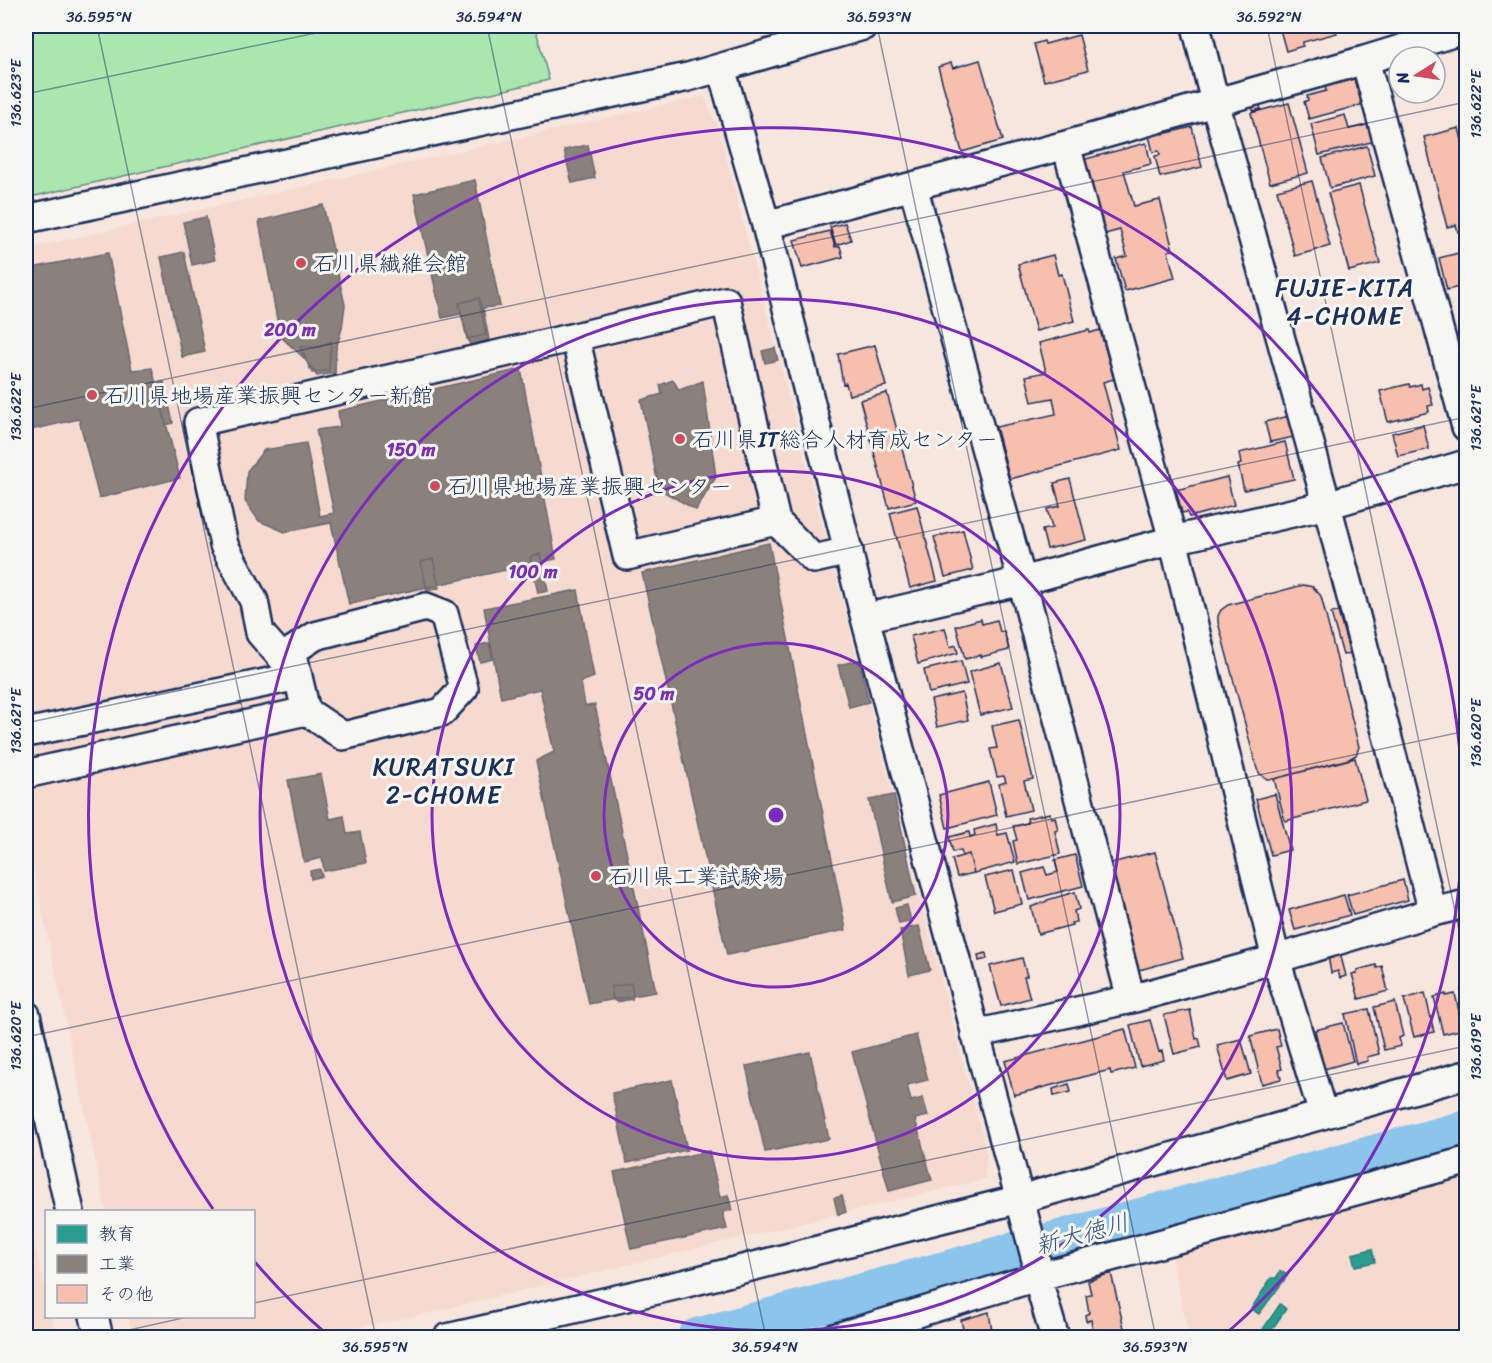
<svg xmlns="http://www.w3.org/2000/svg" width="1492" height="1363" font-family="Sriracha,'Klee One',sans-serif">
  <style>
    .built { fill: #f6dacf }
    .green { fill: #a9e7af; stroke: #628b86; stroke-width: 1.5 }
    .schools { fill: #2a9d8f; stroke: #267c80; stroke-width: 1.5 }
    .industry { fill: #8a817c; stroke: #696873; stroke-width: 1.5 }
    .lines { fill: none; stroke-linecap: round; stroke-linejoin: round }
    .river { stroke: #8cc5eb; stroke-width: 40 }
    .building { fill: #f7bfad; stroke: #1b2f5e; stroke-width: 1.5 }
    .minor-casing { stroke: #1b2f5e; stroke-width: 32 }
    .minor { stroke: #f6f6f2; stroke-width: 27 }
    .ticks { fill: none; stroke: #1b2f5e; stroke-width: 1.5; stroke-opacity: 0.45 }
    .ring { fill: none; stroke: #7b2cbf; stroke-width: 3 }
    .poi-dot { fill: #d1495b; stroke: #f6f6f2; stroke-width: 2 }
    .labels { text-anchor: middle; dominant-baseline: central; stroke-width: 6; stroke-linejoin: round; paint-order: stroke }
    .poi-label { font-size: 22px; fill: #1b2f5e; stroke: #f6f6f2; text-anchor: start }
    .neighbourhood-label { font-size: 24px; letter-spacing: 1.5px; fill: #1b2f5e; stroke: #f6f6f2 }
    .water-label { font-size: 24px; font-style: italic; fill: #375481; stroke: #f6f6f2 }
    .centre { fill: #7b2cbf; stroke: #f6f6f2; stroke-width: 3 }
    .ring-label { font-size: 18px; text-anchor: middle; font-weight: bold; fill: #7b2cbf; stroke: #f6f6f2; stroke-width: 6; stroke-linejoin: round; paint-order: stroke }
    .neatline { fill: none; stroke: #1b2f5e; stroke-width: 2 }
    .ticks-label { font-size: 15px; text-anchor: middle; fill: #1b2f5e }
  </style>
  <rect width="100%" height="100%" fill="#f6e6dd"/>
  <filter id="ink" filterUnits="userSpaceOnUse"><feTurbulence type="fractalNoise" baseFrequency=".0167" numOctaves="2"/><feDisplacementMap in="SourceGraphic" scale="12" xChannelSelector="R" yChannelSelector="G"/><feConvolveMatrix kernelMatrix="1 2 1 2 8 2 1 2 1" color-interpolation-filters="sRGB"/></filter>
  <g filter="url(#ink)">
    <path class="built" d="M704 96 718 127 987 1154 985 1179 412 1317 307 1337H152L130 1326 128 1317 254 1316V1212L106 1211 26 834V249Z
      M1466 1172V1337H1189L1171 1255Z
      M26 1203 46 1293V1316L52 1317 57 1337H26Z"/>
    <path class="green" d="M26 26H535L549 80 26 198Z"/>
    <path class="schools" d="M1372 1249 1375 1262 1355 1266 1352 1254Z
      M1280 1271 1288 1275 1259 1314 1251 1309 1271 1278H1276Z
      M1280 1304 1286 1309 1269 1334 1263 1329Z"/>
    <path class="industry" d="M588 145 595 178 572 183 564 150Z
      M475 180 500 306 483 308 489 340 470 345 461 314 442 318 414 194Z
      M323 205 345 305 342 328 336 349 335 373 317 376 304 358 280 336 259 221Z
      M206 217 215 260 192 265 183 222Z
      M184 252 205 352 182 357 161 257Z
      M108 253 132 370 152 368 180 478 99 498 79 419 26 431V269Z
      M479 298 486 335 467 339 459 303Z
      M331 341 329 370 312 373 300 347H319Z
      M775 348 778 360 765 363 762 351Z
      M521 369 556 559 349 604 331 523 285 532 259 521 245 501 247 471 264 450 306 443 320 516 334 513 316 430 340 427 338 411Z
      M673 380 679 390 703 381 716 477 696 510 659 489 641 400 662 394 660 385Z
      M164 382 173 423 166 425 157 383Z
      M769 543 846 930 727 955 642 573Z
      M540 554 548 591 538 593 530 557Z
      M433 559 439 588 427 591 421 562Z
      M578 590 594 677 581 682 585 706 595 705 656 992 589 1004 536 761 554 752 540 689 501 698 484 608Z
      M489 643 493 659 480 662 476 646Z
      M859 660 869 702 849 707 838 665Z
      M321 774 330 819 344 816 347 834 360 832 366 863 324 871 322 858 304 862 288 780Z
      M894 795 916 896 892 902 869 800Z
      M320 869 322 876 311 879 310 871Z
      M907 905 911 921 899 924 895 908Z
      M919 926 930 970 909 975 900 930Z
      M631 983 633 996 632 999 617 1002 613 1000 611 987Z
      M916 1035 928 1080 907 1085 911 1101 923 1098 928 1116 915 1119 932 1180 889 1191 852 1052Z
      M810 1052 829 1139 765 1152 746 1066Z
      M672 1080 687 1150 627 1163 612 1093Z
      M709 1151 720 1197 728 1195 732 1210 723 1212 727 1229 631 1249 614 1172Z
      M842 1196 846 1212 838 1215 834 1198Z"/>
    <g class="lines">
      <path class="river" d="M697 1338 1466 1130"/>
    </g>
    <path class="building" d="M1279 26H1335L1337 33 1303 42V46L1286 51Z
      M1079 35 1088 70 1044 81 1034 44 1044 41 1045 44Z
      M980 60 1003 140 962 152 938 67 951 63 953 68Z
      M1354 78 1356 87 1363 85 1368 103 1309 119 1304 102 1308 100 1307 96 1326 91 1325 86Z
      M1259 103 1261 109 1253 111 1252 105Z
      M1289 103 1308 173 1270 183 1251 113Z
      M1345 115 1349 129 1371 124 1375 141 1319 155 1311 124Z
      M1192 127 1202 167 1160 177 1155 156 1160 155 1159 151 1153 152 1148 132 1162 128 1163 134Z
      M1459 128 1466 156V230L1458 232 1456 225 1447 227 1424 137Z
      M1146 143 1151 164 1124 171 1134 206 1160 200 1173 250 1168 251 1175 278 1125 291 1116 259 1127 256 1120 230 1101 235 1082 160Z
      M1367 146 1375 176 1330 188 1322 158Z
      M1312 181 1330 246 1295 256 1277 190Z
      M1359 185 1380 263 1349 271 1328 193Z
      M845 223 851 240 836 245 830 227Z
      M830 231 835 247 840 246 843 257 802 268 794 240Z
      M1466 251V285L1447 290 1439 258Z
      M1053 255 1058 275 1062 274 1074 321 1036 331 1018 264Z
      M1089 330 1090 333 1100 330 1114 379 1103 382 1121 450 1010 479 996 427 1056 414 1053 398 1032 402 1026 376 1046 372 1039 343Z
      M875 345 886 386 849 395 846 383 843 384 838 354Z
      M1409 384 1410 387 1421 384 1422 389 1428 387 1433 405 1428 406 1429 412 1388 422 1380 391Z
      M887 393 916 501 889 508 860 400Z
      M1289 416 1294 437 1270 442 1265 422Z
      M1423 425 1429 449 1398 456 1392 433Z
      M1285 442 1294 479 1244 490 1238 465 1241 464 1239 453Z
      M1227 477 1234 505 1189 517 1187 512 1182 513 1176 490Z
      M1070 479 1086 540 1047 549 1042 530 1052 528 1047 509 1060 506 1054 483Z
      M917 506 937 581 910 588 890 513Z
      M963 530 973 570 945 577 934 537Z
      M1303 585 1313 587 1321 596 1359 747 1356 755 1349 759 1274 779H1267L1260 774 1257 769 1218 622V616L1221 610 1228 605Z
      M1338 612 1350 653 1343 655 1331 613Z
      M981 619 982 624 997 620 1000 632 1004 631 1009 650 981 657V655L965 659 956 626Z
      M945 628 950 647 956 645 958 653 918 664 911 636Z
      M961 661 967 684 929 693 924 670Z
      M1001 663 1013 707 980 715 969 672Z
      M962 693 968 720 937 727 931 700Z
      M1019 720 1033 779 1024 781 1031 810 1006 816 999 784 1006 782 1004 776 997 777 990 749 997 748 992 726Z
      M1355 758 1366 800 1285 821 1274 779Z
      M989 782 997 815 947 828 939 795Z
      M1275 794 1290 850 1271 855 1256 799Z
      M1050 813 1051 818 1055 817 1058 830 1055 831 1060 854 1018 864 1013 841 1017 840 1013 826 1028 823 1027 818Z
      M996 824 998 835 1007 833 1015 862 974 873 969 854 962 856 961 850 953 852 949 837 969 832 970 837 975 835 974 830Z
      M1155 852 1183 958 1139 970 1111 863Z
      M969 854 974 873 957 877 952 859Z
      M1075 855 1083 886 1029 900 1022 873 1044 867 1047 875 1058 872 1055 860Z
      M1014 870 1022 904 994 911 985 877Z
      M1403 880 1408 900 1353 915 1347 895Z
      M1075 892 1079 909 1074 911 1076 922 1071 923 1072 925 1038 934 1031 907 1047 901V900Z
      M1344 895 1350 915 1295 930 1289 910Z
      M986 953 987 959 979 961 978 955Z
      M1340 953 1346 976 1340 978 1338 971 1331 973 1328 956Z
      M1022 958 1027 976 1024 977 1030 998 1001 1006 990 966Z
      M1376 965 1377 968 1382 966 1388 991 1359 999 1352 974 1357 973V970Z
      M1466 987V1011L1461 989Z
      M1425 993 1434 1032 1414 1037 1404 999Z
      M1446 994V996L1455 994 1463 1029 1443 1034 1434 997Z
      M1395 1002 1403 1036 1399 1038 1401 1046 1384 1050 1374 1007Z
      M1369 1009 1379 1054 1367 1057 1368 1061 1356 1064 1345 1014Z
      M1190 1010 1196 1039 1199 1038 1201 1047 1174 1054 1164 1015Z
      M1150 1020 1159 1052 1162 1051 1164 1060 1140 1066 1130 1025Z
      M1343 1023 1353 1061 1324 1069 1315 1030Z
      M1125 1029 1135 1068 1111 1074 1110 1070 1014 1095 1005 1061Z
      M1277 1029 1281 1046 1276 1047 1282 1069 1279 1070 1281 1079 1262 1084 1250 1036Z
      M1241 1039 1251 1074 1227 1081 1217 1045Z
      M1069 1084 1071 1092 1054 1096 1053 1089Z
      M1111 1273 1124 1328 1094 1337 1091 1320 1086 1321 1085 1315 1089 1313 1086 1295 1091 1294 1088 1281Z
      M989 1312 993 1338H965L961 1320Z"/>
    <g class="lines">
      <defs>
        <path id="minor" d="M1196 26 1215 102 1327 505 1433 912 1466 904
          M1365 60 1466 29
          M721 68 766 225 865 618 1036 1260 1037 1277 1055 1338
          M1066 145 1173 540 1276 959 1433 912
          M913 186 1066 145 1365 60 1466 427
          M26 219 688 77 863 26
          M766 225 913 186 1022 581 1173 540 1327 505 1466 464
          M575 337 726 301 776 521
          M865 618 1022 581 1131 999 1276 959 1323 1114
          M26 733 298 676 260 633 254 601 224 545 198 422 575 337 627 556 776 521 814 559 849 551
          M26 774 306 711 343 736 442 712 464 688 444 614 426 607 315 636 292 651 306 711
          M26 1015 70 1212
          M975 1034 1131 999
          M94 1316 99 1338
          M447 1338 683 1284 1020 1199 1466 1075
          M834 1338 1037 1277 1466 1161"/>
      </defs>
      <use href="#minor" class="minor-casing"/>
      <use href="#minor" class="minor"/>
    </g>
  </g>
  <path class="ticks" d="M97 26 376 1338M487 26 766 1338M877 26 1156 1338M1267 26 1466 963M26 94 349 26M26 409 1466 102M26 723 1466 417M26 1037 1466 731M254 1303 1466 1046M93 1338 192 1316"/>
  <g class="ring">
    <circle cx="776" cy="815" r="172"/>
    <circle cx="776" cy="815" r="344"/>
    <circle cx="776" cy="815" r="516"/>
    <path d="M330 1337A687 687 0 0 1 254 1261M213 1209A687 687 0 1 1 1222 1337"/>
  </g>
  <g class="poi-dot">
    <circle cx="301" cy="263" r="6"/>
    <circle cx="92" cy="395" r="6"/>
    <circle cx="680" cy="439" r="6"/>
    <circle cx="435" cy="486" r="6"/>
    <circle cx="596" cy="876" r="6"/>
  </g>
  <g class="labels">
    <g class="poi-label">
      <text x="313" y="263">石川県繊維会館</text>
      <text x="104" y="395">石川県地場産業振興センター新館</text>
      <text x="692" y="439">石川県IT総合人材育成センター</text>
      <text x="447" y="486">石川県地場産業振興センター</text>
      <text x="608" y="876">石川県工業試験場</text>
    </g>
    <g class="neighbourhood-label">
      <text x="1345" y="288">FUJIE-KITA<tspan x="1345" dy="28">4-CHOME</tspan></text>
      <text x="444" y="767">KURATSUKI<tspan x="444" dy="28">2-CHOME</tspan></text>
    </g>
    <g class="water-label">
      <text transform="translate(1082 1234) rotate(-15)">新大徳川</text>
    </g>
  </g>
  <circle cx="776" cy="815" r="9" class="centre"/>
  <g class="ring-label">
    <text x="290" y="336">200 m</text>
    <text x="411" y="456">150 m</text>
    <text x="533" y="578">100 m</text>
    <text x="654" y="700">50 m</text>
  </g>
  <rect width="1492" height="1363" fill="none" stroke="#f6f6f2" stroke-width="66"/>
  <rect x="45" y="1210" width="210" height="108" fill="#f6f6f2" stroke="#9ea6b7" stroke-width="1.5"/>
  <rect x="57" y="1225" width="30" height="18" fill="#2a9d8f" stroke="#9ea6b7" stroke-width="1.5"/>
  <text x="99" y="1240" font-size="18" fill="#1b2f5e">教育</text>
  <rect x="57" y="1255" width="30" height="18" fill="#8a817c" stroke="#9ea6b7" stroke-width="1.5"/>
  <text x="99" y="1270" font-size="18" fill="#1b2f5e">工業</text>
  <rect x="57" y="1285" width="30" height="18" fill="#f7bfad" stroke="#9ea6b7" stroke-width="1.5"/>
  <text x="99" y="1300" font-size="18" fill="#1b2f5e">その他</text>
  <g transform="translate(1417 75) rotate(258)"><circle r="28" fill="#f6f6f2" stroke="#9ea6b7" stroke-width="1.5"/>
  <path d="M0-4.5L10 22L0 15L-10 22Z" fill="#d1495b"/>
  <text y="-9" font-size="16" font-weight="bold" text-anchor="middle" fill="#1b2f5e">N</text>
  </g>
  <rect x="33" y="33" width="1426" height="1297" class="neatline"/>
  <g class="ticks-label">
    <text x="99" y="22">36.595°N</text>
    <text x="489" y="22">36.594°N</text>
    <text x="879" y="22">36.593°N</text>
    <text x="1269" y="22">36.592°N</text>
    <text transform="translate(16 93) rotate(-90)" y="5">136.623°E</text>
    <text transform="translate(1476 104) rotate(-90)" y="5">136.622°E</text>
    <text transform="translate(16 407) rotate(-90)" y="5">136.622°E</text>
    <text transform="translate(1476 418) rotate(-90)" y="5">136.621°E</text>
    <text transform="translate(16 721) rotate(-90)" y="5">136.621°E</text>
    <text transform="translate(1476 733) rotate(-90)" y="5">136.620°E</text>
    <text transform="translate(16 1036) rotate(-90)" y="5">136.620°E</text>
    <text transform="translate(1476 1047) rotate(-90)" y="5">136.619°E</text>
    <text x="375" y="1352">36.595°N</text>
    <text x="765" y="1352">36.594°N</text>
    <text x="1155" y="1352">36.593°N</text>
  </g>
</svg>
